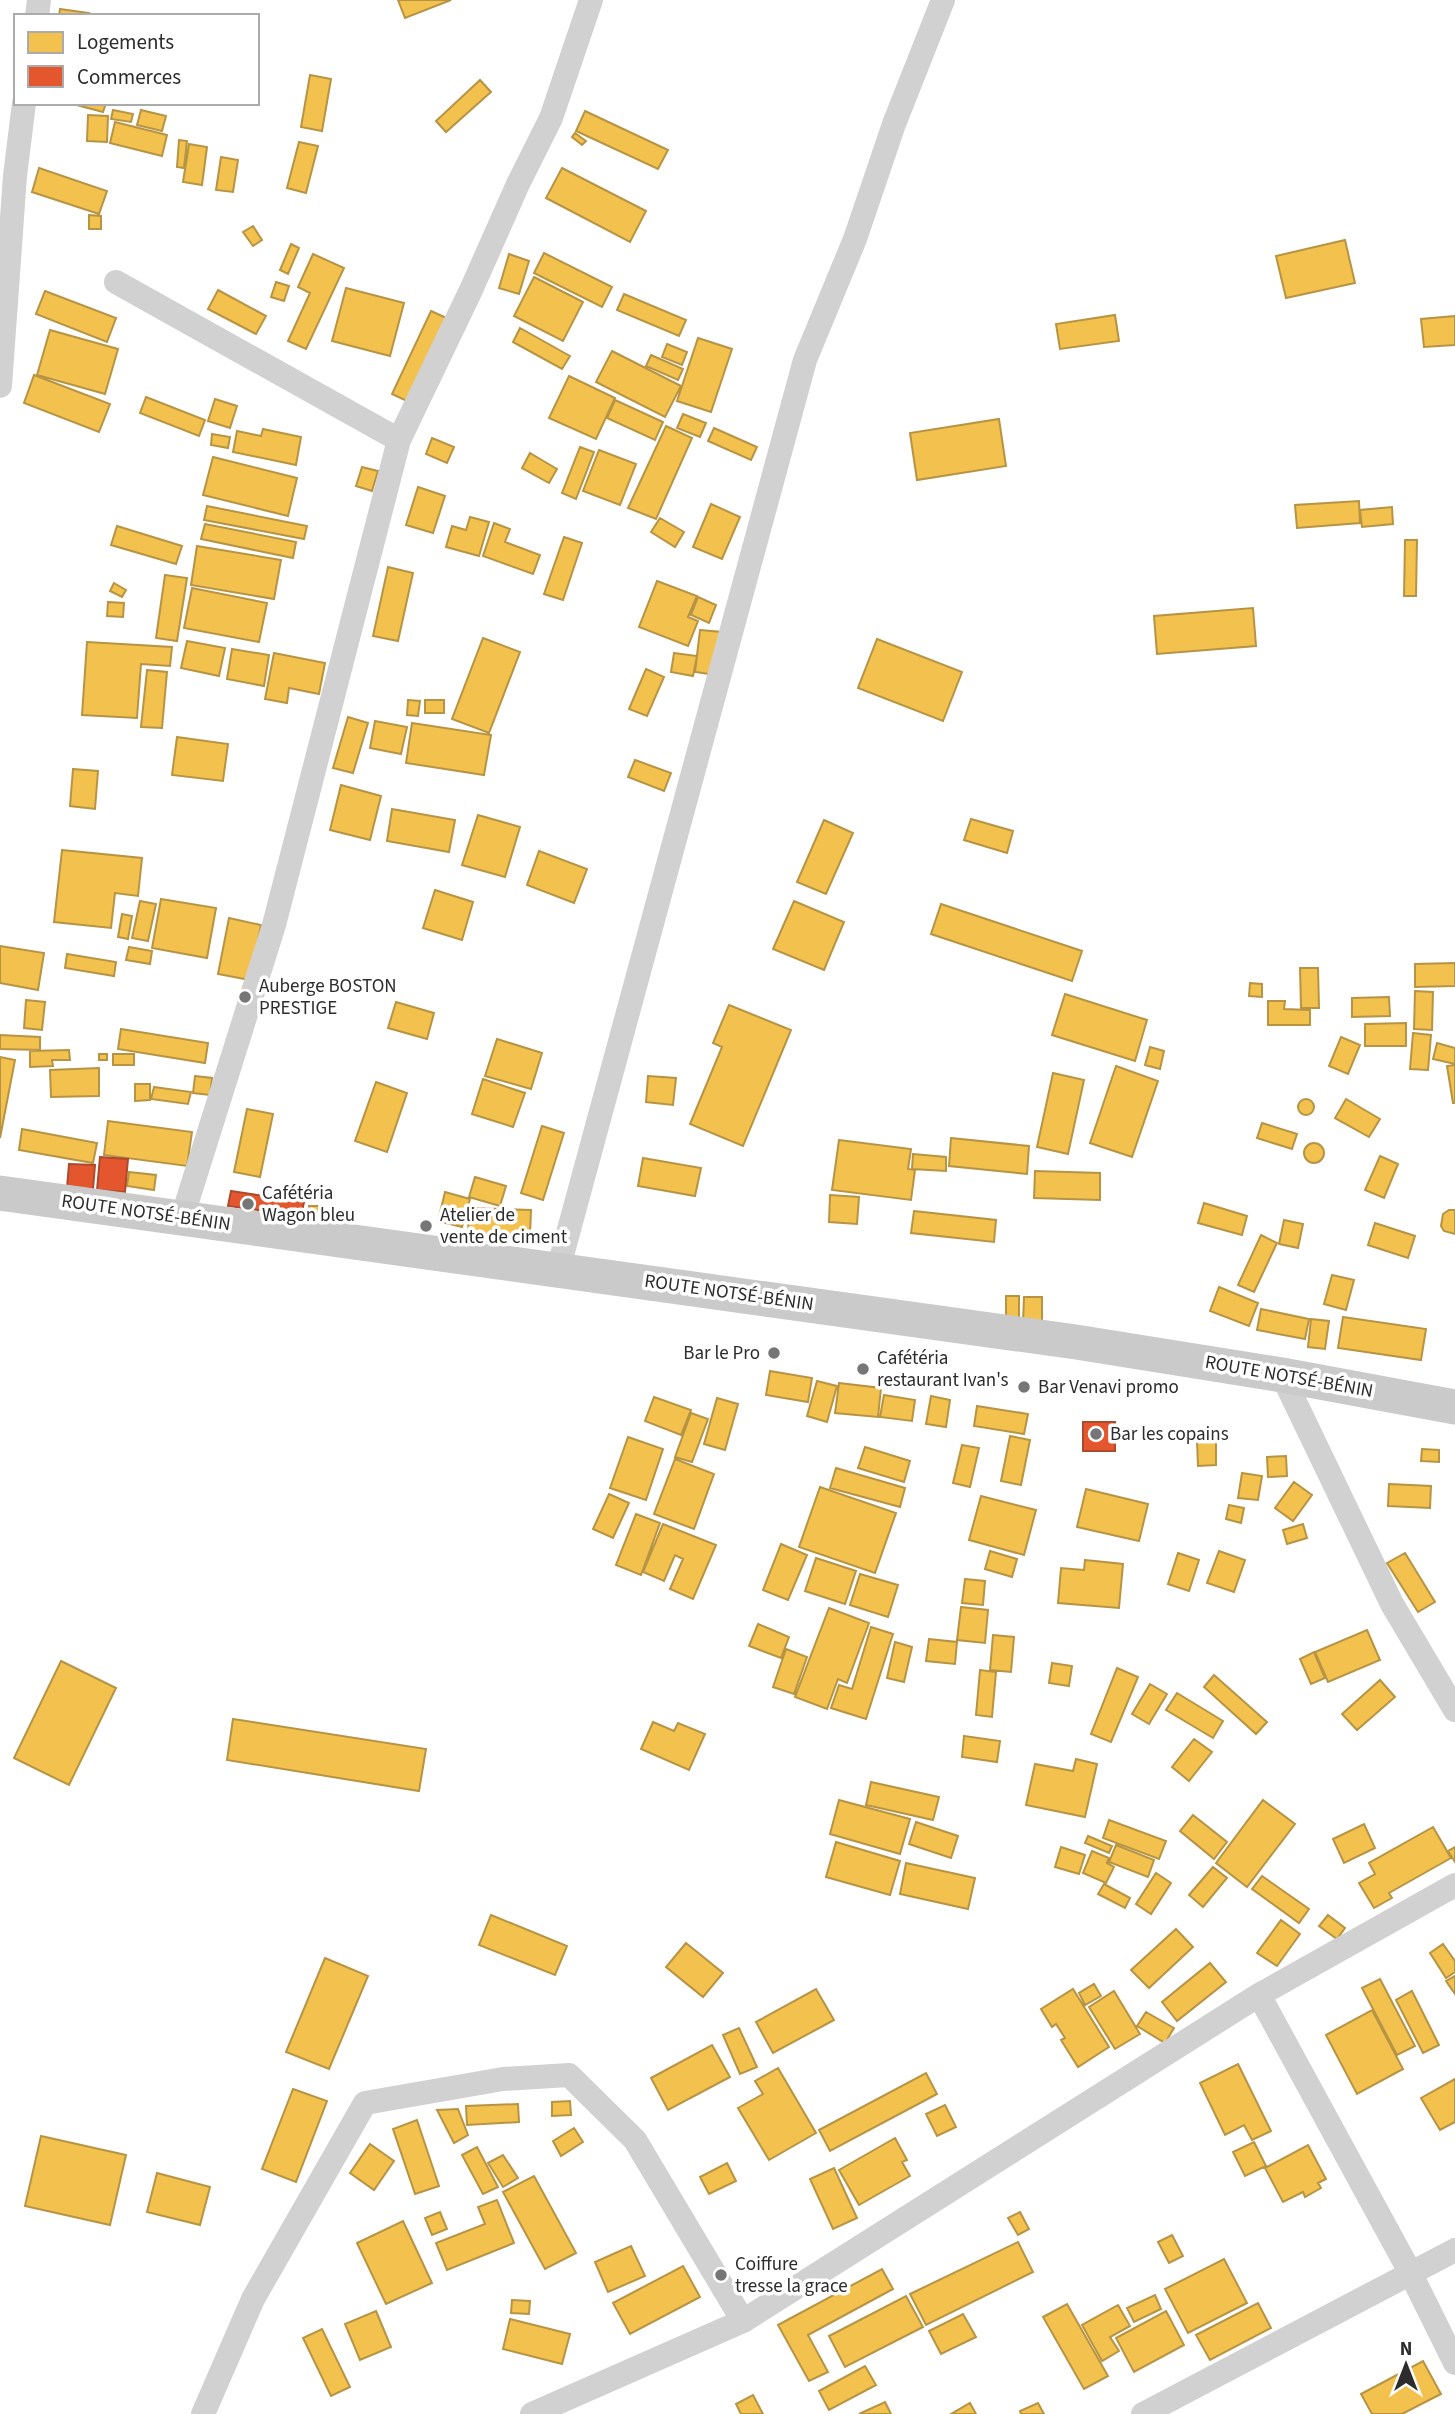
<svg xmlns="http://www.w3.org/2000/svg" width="1455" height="2414" font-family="'Source Sans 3',sans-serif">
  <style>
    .homes { fill: #f2c14e; stroke: #b79444; stroke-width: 2 }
    .shops { fill: #e4572e; stroke: #ad4a2d; stroke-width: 2 }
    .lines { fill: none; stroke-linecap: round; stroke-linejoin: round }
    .street { stroke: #d1d1d1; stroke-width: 24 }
    .secondary { stroke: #cacaca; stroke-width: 35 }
    .poi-dot { fill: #767676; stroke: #fff; stroke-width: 2.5 }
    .labels { text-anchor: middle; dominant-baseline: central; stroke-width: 7; stroke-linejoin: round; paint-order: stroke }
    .poi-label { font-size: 19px; fill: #2c2c2c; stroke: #fff; text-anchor: start }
    .street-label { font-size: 19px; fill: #2c2c2c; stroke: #fff }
  </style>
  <rect width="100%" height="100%" fill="#fff"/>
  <path class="homes" d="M398 0H451L405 18Z
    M60 9 89 13 88 16H59Z
    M310 75 331 79 322 131 301 127Z
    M480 80 491 92 446 132 436 121Z
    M69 103H106L103 112Z
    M113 110 133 114 131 122 111 119Z
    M141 110 166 116 162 131 137 125Z
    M585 111 668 150 658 169 576 131Z
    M88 115 108 116 107 142 87 141Z
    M115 122 167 135 162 156 110 143Z
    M575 133 586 141 582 145 572 137Z
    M179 140 187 141 184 168 177 167Z
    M299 142 318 146 306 193 287 188Z
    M189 144 207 147 202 185 183 182Z
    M221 157 238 160 233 192 216 190Z
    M39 168 107 191 99 214 32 192Z
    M562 168 646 211 630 242 546 198Z
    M89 215 101 216V229H89Z
    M253 226 262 240 253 246 243 232Z
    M1345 240 1355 283 1286 298 1276 256Z
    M291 244 299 248 288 274 280 270Z
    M544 253 612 287 602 307 534 273Z
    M313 254 344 268 306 349 288 341 310 293 298 287Z
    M509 254 529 261 519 294 499 288Z
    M534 277 583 302 563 341 514 316Z
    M276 282 289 286 284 301 271 297Z
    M346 288 404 303 390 356 332 341Z
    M218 290 266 316 256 334 208 309Z
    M45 291 116 318 107 342 36 314Z
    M624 294 686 320 679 336 617 310Z
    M431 311 451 320 411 403 392 394Z
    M1115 315 1119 341 1060 349 1056 324Z
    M1455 316V345L1424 347 1421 319Z
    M520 328 570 356 562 369 513 342Z
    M50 330 118 349 105 394 37 375Z
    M698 338 732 349 711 412 677 401Z
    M667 344 687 352 682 365 662 357Z
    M612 351 681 386 665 417 596 382Z
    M651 355 683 369 678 380 646 366Z
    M34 375 110 404 99 432 24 403Z
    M569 376 615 398 596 439 549 418Z
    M146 397 205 420 199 436 140 413Z
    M215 399 237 406 230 428 208 421Z
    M615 400 663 422 655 440 607 418Z
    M683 414 706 423 700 437 677 428Z
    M999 419 1006 466 917 480 910 433Z
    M666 426 692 438 656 519 628 508Z
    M714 428 757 447 751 460 708 441Z
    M263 429 301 437 296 465 233 452 237 431 261 436Z
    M212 434 230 437 228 448 211 445Z
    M432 438 454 447 447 463 426 454Z
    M580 447 594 452 576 499 562 493Z
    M599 450 636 464 620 505 583 491Z
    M530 453 557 469 549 483 522 468Z
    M213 457 297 478 288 516 203 495Z
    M362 467 378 471 372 491 356 486Z
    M418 487 445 496 433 533 406 525Z
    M1359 501 1360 523 1297 528 1295 505Z
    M711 504 740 517 722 559 693 547Z
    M207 506 307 526 304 539 204 520Z
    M1392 507 1393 524 1362 527 1360 510Z
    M470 517 489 522 479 556 446 547 452 526 466 530Z
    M660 518 684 532 675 547 651 532Z
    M494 523 510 529 505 542 540 555 533 574 483 556Z
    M205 524 296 542 293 558 201 539Z
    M117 526 182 546 176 564 111 545Z
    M564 537 582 543 563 600 544 594Z
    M1405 540H1417L1416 596H1404Z
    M197 546 281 560 274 599 191 585Z
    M388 567 413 573 398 641 373 636Z
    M165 575 187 578 177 641 156 638Z
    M657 581 697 596 688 617 698 621 688 646 639 627Z
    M114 583 126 590 122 597 110 591Z
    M192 588 267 603 259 642 184 628Z
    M698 597 716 605 709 623 691 615Z
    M108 602 124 603 123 617 107 616Z
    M1253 608 1256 646 1157 654 1154 616Z
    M700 630 722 632 716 675 695 672Z
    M483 638 520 652 489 733 452 719Z
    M877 639 962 672 943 721 858 688Z
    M187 641 225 648 219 676 181 668Z
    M87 642 172 647 170 666 141 664 137 718 82 715Z
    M232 649 269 655 264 686 227 679Z
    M274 653 325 663 319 694 289 688 287 703 265 699Z
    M674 653 697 656 693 676 671 672Z
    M646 669 664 677 647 716 629 709Z
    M147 670 167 672 162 728 141 727Z
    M408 700 420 701 418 716 407 715Z
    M425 700H444V713H425Z
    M348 717 368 723 353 773 333 768Z
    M375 721 407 727 401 754 370 748Z
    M412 723 491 735 484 775 406 763Z
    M177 737 228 744 223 781 172 775Z
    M635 760 671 773 664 791 628 777Z
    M73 769 98 771 95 809 70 806Z
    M341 785 381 796 370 840 330 830Z
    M392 809 455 820 449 852 387 841Z
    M478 815 520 827 505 877 462 865Z
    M971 819 1013 831 1007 853 964 840Z
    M824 820 853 833 826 894 797 882Z
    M62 850 142 858 138 896 115 893 111 928 54 922Z
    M539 851 587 869 574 903 527 885Z
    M435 890 473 902 462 940 423 928Z
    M161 899 216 908 207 958 152 948Z
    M140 901 156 904 148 941 132 938Z
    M794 901 844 922 824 970 773 949Z
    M941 904 1082 951 1072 981 931 934Z
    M122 914 132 916 128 939 118 937Z
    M229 918 261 925 250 980 218 974Z
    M0 946 44 953 38 990 0 983Z
    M129 947 152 951 150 964 126 960Z
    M67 954 116 962 114 976 65 968Z
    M1455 963V986L1415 987V964Z
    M1300 968H1318L1319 1008H1301Z
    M1250 983 1262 984V997L1249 996Z
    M1415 991 1433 992 1432 1030 1414 1029Z
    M1065 994 1147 1020 1135 1061 1052 1035Z
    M1389 997 1390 1016 1352 1017V998Z
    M26 1000 45 1002 42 1030 24 1028Z
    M1268 1001H1285L1284 1009 1310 1010V1025H1268Z
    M396 1002 434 1013 427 1039 388 1028Z
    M729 1005 791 1030 743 1146 690 1124 722 1047 713 1043Z
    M1406 1023V1046H1365V1024Z
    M121 1029 208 1043 205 1063 118 1049Z
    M1413 1033 1431 1035 1428 1070 1410 1069Z
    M0 1035 40 1037V1050L0 1049Z
    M1341 1037 1360 1045 1348 1074 1329 1066Z
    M497 1039 542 1053 531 1089 485 1076Z
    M1437 1043 1455 1048V1064L1433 1059Z
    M1150 1047 1164 1051 1160 1069 1145 1065Z
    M69 1050 70 1060H52L53 1066 30 1067V1051Z
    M99 1054H107V1060H99Z
    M113 1054H134V1065H113Z
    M0 1057 15 1060 0 1138Z
    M1455 1065V1103H1453L1447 1066Z
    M1116 1066 1158 1081 1132 1157 1090 1143Z
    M99 1068V1096L51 1097 50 1070Z
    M1053 1073 1084 1080 1068 1154 1037 1147Z
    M195 1076 212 1078 210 1095 193 1093Z
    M648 1076 676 1078 673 1105 646 1102Z
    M483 1079 525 1093 513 1127 472 1114Z
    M376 1082 407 1093 387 1152 355 1141Z
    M135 1084H150V1100L135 1101Z
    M154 1087 191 1092 188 1104 151 1099Z
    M1346 1099 1380 1119 1369 1137 1335 1118Z
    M1298 1107a8 8 0 1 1 16 0a8 8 0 1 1-16 0Z
    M247 1109 273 1114 260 1177 234 1172Z
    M108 1121 192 1132 187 1166 104 1155Z
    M1262 1123 1297 1134 1292 1149 1257 1138Z
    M542 1126 564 1133 543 1200 521 1193Z
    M22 1129 97 1143 93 1163 19 1150Z
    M951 1138 1029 1146 1027 1174 949 1166Z
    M839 1140 911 1149 908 1169 915 1170 911 1200 832 1190Z
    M1304 1153a10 10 0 1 1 20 0a10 10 0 1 1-20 0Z
    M913 1154 946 1157V1171L912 1169Z
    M1380 1156 1398 1164 1384 1198 1365 1190Z
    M643 1158 701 1168 695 1196 638 1186Z
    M1035 1171 1100 1173V1200L1034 1198Z
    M129 1172 156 1175 154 1190 127 1186Z
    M475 1177 506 1186 500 1206 469 1197Z
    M445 1192 470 1199 462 1227 438 1221Z
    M830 1195 859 1197 857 1224 829 1222Z
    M1204 1203 1247 1216 1242 1235 1198 1223Z
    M309 1206H322L321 1220H308Z
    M469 1208 531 1210 530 1236 468 1234Z
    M1449 1210H1455V1234L1444 1231 1441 1226 1443 1214Z
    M914 1211 996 1220 994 1242 911 1233Z
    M1284 1220 1303 1224 1298 1248 1279 1244Z
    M1375 1223 1415 1236 1408 1258 1368 1245Z
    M1261 1235 1277 1243 1254 1292 1238 1285Z
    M1332 1275 1354 1280 1346 1310 1324 1304Z
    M1219 1287 1258 1303 1249 1326 1210 1311Z
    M1006 1296H1019V1318H1006Z
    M1024 1297H1042V1322H1023Z
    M1261 1309 1309 1319 1305 1339 1257 1330Z
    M1343 1317 1426 1329 1421 1360 1338 1348Z
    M1311 1319 1329 1321 1325 1349 1308 1347Z
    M770 1371 812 1378 808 1402 766 1395Z
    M817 1381 837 1386 827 1422 807 1416Z
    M839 1383 881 1388 878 1417 835 1413Z
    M884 1395 915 1400 912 1421 880 1417Z
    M931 1396 950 1400 946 1427 926 1424Z
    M654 1397 691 1410 681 1435 645 1421Z
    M717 1398 738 1404 725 1450 704 1444Z
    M977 1406 1028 1414 1024 1434 974 1426Z
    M691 1413 708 1419 692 1462 675 1457Z
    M1010 1436 1030 1440 1021 1485 1001 1481Z
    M628 1437 663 1449 646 1500 610 1488Z
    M1197 1441H1216V1465L1198 1466Z
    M962 1445 979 1448 970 1487 953 1483Z
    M865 1447 910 1461 904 1482 858 1468Z
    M1422 1449 1439 1450V1462L1421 1461Z
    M1286 1456 1287 1476 1268 1477 1267 1457Z
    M675 1459 714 1474 694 1529 654 1514Z
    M836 1468 905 1488 900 1507 830 1488Z
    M1242 1473 1262 1476 1258 1500 1238 1498Z
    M1294 1482 1312 1495 1293 1521 1275 1508Z
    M1389 1484 1431 1486 1430 1508 1388 1506Z
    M820 1487 896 1513 875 1573 799 1547Z
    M1086 1489 1148 1504 1139 1541 1077 1527Z
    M609 1494 629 1503 613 1538 593 1529Z
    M981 1496 1036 1510 1024 1555 969 1540Z
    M1229 1505 1244 1508 1241 1523 1226 1519Z
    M636 1514 660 1523 641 1575 616 1565Z
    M663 1524 716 1545 693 1599 670 1589 683 1559 675 1555 664 1581 643 1572Z
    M1303 1524 1307 1538 1287 1544 1283 1530Z
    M781 1544 807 1555 788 1600 763 1590Z
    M990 1551 1017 1559 1012 1577 985 1569Z
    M1219 1551 1245 1560 1234 1592 1207 1583Z
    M1178 1553 1199 1560 1189 1591 1168 1584Z
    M1405 1553 1435 1602 1418 1612 1387 1563Z
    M816 1558 856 1571 845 1604 805 1591Z
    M1085 1560 1123 1564 1119 1608 1058 1603 1061 1568 1084 1570Z
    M860 1574 898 1585 888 1617 850 1605Z
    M965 1579 985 1581 983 1605 962 1603Z
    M961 1607 988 1610 985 1643 957 1640Z
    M829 1608 869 1623 847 1683 838 1679 827 1709 795 1697Z
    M758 1624 789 1637 781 1658 749 1646Z
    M871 1627 893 1634 866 1719 831 1708 839 1685 852 1689Z
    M1367 1630 1380 1660 1328 1682 1315 1652Z
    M993 1635 1014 1637 1011 1672 990 1670Z
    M929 1639 957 1642 955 1664 926 1661Z
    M895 1642 912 1647 904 1682 887 1678Z
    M786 1649 807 1657 794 1694 773 1687Z
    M1314 1652 1325 1678 1311 1684 1300 1659Z
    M61 1661 116 1688 69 1785 14 1758Z
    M1052 1663 1072 1666 1069 1686 1049 1683Z
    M1117 1668 1138 1677 1111 1742 1091 1734Z
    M980 1670 996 1672 992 1717 976 1715Z
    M1214 1675 1267 1722 1256 1734 1204 1687Z
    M1380 1680 1395 1697 1357 1730 1342 1714Z
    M1150 1684 1167 1694 1149 1724 1132 1714Z
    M1177 1693 1223 1721 1213 1738 1166 1710Z
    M233 1719 426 1749 419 1791 227 1760Z
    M653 1722 674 1731 678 1723 705 1734 689 1770 641 1749Z
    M964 1736 1000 1741 997 1762 962 1757Z
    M1194 1739 1212 1752 1189 1781 1172 1767Z
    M1076 1759 1097 1764 1085 1817 1026 1805 1035 1764 1073 1771Z
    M871 1782 939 1797 933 1820 866 1805Z
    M839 1800 910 1819 900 1854 830 1834Z
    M1263 1800 1295 1824 1247 1887 1216 1863Z
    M1193 1815 1227 1842 1214 1859 1180 1831Z
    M1109 1820 1166 1841 1159 1859 1103 1838Z
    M916 1822 958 1836 951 1858 909 1844Z
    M1364 1824 1375 1848 1344 1863 1333 1839Z
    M1433 1827 1451 1858 1389 1893 1392 1898 1374 1908 1359 1883 1375 1874 1369 1863Z
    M1088 1836 1112 1846 1109 1853 1085 1843Z
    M836 1842 900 1861 890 1895 826 1877Z
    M1116 1845 1154 1860 1148 1877 1109 1862Z
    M1061 1847 1085 1855 1079 1874 1055 1867Z
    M1455 1847V1862L1448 1851Z
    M1092 1851 1109 1858 1107 1863 1114 1867 1106 1883 1083 1873Z
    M906 1863 975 1878 968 1909 900 1894Z
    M1213 1867 1227 1878 1203 1907 1189 1895Z
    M1156 1873 1171 1883 1151 1914 1136 1904Z
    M1262 1876 1309 1909 1299 1923 1252 1889Z
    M1104 1884 1130 1898 1125 1908 1098 1894Z
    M491 1915 567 1946 555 1975 479 1945Z
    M1328 1915 1345 1928 1337 1939 1319 1926Z
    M1281 1920 1300 1934 1277 1966 1257 1953Z
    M1176 1929 1193 1947 1149 1988 1131 1970Z
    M686 1943 723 1973 703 1997 666 1967Z
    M1443 1944 1455 1961V1972L1446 1978 1430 1953Z
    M325 1958 368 1976 329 2069 286 2052Z
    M1210 1963 1226 1982 1177 2021 1162 2002Z
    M1455 1976V1994L1446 1981Z
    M1380 1979 1415 2046 1397 2055 1362 1988Z
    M1094 1984 1101 1996 1085 2005 1079 1993Z
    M816 1989 834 2020 773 2053 756 2022Z
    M1073 1989 1109 2047 1078 2067 1061 2040 1065 2038 1056 2024 1052 2027 1041 2009Z
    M1114 1991 1140 2034 1115 2049 1089 2007Z
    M1412 1991 1439 2045 1423 2053 1396 2000Z
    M1372 2010 1403 2069 1357 2094 1326 2035Z
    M1146 2012 1174 2028 1165 2043 1137 2026Z
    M739 2028 757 2067 740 2074 723 2035Z
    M712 2045 730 2077 668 2110 651 2078Z
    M1238 2064 1271 2131 1252 2140 1244 2125 1225 2135 1200 2083Z
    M778 2068 816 2133 769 2160 738 2108 763 2094 755 2081Z
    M926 2073 937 2094 830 2151 819 2130Z
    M1455 2079V2122L1440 2130 1421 2098Z
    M293 2089 327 2101 296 2182 262 2169Z
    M570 2101 571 2115 552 2116V2102Z
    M518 2104 519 2122 467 2125 466 2106Z
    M945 2105 956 2127 937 2136 926 2114Z
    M458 2109 468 2135 454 2143 437 2110Z
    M417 2120 439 2186 415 2194 393 2129Z
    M574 2128 583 2142 561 2156 553 2141Z
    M41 2136 126 2155 110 2225 25 2206Z
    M895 2138 907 2160 902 2162 910 2176 859 2205 839 2170Z
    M1254 2142 1266 2166 1245 2176 1233 2152Z
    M370 2144 394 2161 374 2190 350 2173Z
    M1308 2145 1326 2179 1318 2183 1321 2188 1305 2197 1303 2192 1283 2202 1265 2168Z
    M477 2147 498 2187 483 2194 462 2155Z
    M503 2155 518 2178 503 2187 488 2163Z
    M727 2163 736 2181 709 2194 700 2177Z
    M834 2168 857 2218 833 2229 810 2179Z
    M157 2173 210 2187 200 2225 147 2212Z
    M534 2176 576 2253 545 2269 503 2192Z
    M497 2200 514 2243 447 2270 436 2243 485 2224 478 2207Z
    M440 2212 447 2229 432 2235 425 2218Z
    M1020 2212 1029 2229 1018 2235 1008 2218Z
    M403 2221 432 2283 386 2304 357 2243Z
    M1172 2235 1183 2256 1169 2263 1158 2242Z
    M1018 2242 1033 2272 926 2325 910 2294Z
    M631 2246 645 2276 608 2292 595 2262Z
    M1224 2259 1247 2303 1188 2333 1165 2289Z
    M683 2266 700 2297 630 2334 613 2303Z
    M882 2269 893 2289 808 2335 828 2372 809 2381 778 2325Z
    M1155 2295 1161 2309 1134 2322 1127 2308Z
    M906 2296 923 2327 845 2367 829 2336Z
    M512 2300 530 2301 529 2314 511 2313Z
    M1258 2303 1271 2328 1210 2360 1196 2335Z
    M1067 2304 1108 2376 1084 2389 1043 2317Z
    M1118 2305 1130 2326 1110 2337 1119 2351 1102 2361 1082 2325Z
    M376 2311 391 2347 360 2360 345 2324Z
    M1166 2311 1184 2345 1134 2372 1116 2338Z
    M963 2314 976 2337 941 2354 929 2331Z
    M510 2319 570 2334 562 2364 503 2349Z
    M322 2329 350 2387 331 2396 303 2338Z
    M1423 2361 1441 2394 1402 2414H1372L1361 2394Z
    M865 2366 876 2385 829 2410 819 2391Z
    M753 2395 763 2414H741L736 2404Z
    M885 2402 891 2414H859Z
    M970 2403 976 2414H951Z
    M1038 2403 1044 2414H1021L1020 2411Z"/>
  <path class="shops" d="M100 1157 128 1159 125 1192 97 1190Z
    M69 1164 95 1165 93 1189 67 1188Z
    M231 1191 304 1202 301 1216 228 1206Z
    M1083 1422H1115V1451H1083Z"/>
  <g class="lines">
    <path class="street" d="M37 16 39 0
      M116 282 399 440
      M0 386 15 176 24 103
      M182 1218 274 925 399 440 471 290 518 184 551 118 591 0
      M558 1270 805 360 855 239 894 124 943 0
      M1282 1375 1392 1604 1455 1710
      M1259 1995 1410 2272 1455 2363
      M203 2414 253 2299 365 2103 503 2079 569 2075 635 2140 743 2321
      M532 2414 743 2321 1259 1995 1455 1885
      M1143 2414 1455 2250"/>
    <path class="secondary" d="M0 1193 1076 1342 1282 1375 1455 1407"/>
  </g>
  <g class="poi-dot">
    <circle cx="245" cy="997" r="7"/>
    <circle cx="248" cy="1204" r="7"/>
    <circle cx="426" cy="1226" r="7"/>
    <circle cx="774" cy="1353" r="7"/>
    <circle cx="863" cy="1369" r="7"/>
    <circle cx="1024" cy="1387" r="7"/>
    <circle cx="1096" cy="1434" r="7"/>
    <circle cx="721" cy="2275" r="7"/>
  </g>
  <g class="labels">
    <g class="poi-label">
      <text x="259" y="986">Auberge BOSTON<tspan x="259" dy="22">PRESTIGE</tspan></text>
      <text x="262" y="1193">Cafétéria<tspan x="262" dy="22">Wagon bleu</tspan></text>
      <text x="440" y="1215">Atelier de<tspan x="440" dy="22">vente de ciment</tspan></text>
      <text x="760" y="1353" text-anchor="end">Bar le Pro</text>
      <text x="877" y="1358">Cafétéria<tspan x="877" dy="22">restaurant Ivan's</tspan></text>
      <text x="1038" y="1387">Bar Venavi promo</text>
      <text x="1110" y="1434">Bar les copains</text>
      <text x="735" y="2264">Coiffure<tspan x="735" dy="22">tresse la grace</tspan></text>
    </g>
    <g class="street-label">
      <text transform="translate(146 1213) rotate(8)">ROUTE NOTSÉ-BÉNIN</text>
      <text transform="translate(729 1293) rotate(8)">ROUTE NOTSÉ-BÉNIN</text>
      <text transform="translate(1289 1377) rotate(10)">ROUTE NOTSÉ-BÉNIN</text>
    </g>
  </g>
  <rect x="14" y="14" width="245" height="91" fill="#ffffff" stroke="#ababab" stroke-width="2"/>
  <rect x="28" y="32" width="35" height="21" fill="#f2c14e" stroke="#ababab" stroke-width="2"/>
  <text x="77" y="49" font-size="21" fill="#2c2c2c">Logements</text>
  <rect x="28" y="66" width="35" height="21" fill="#e4572e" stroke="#ababab" stroke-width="2"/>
  <text x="77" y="84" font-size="21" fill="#2c2c2c">Commerces</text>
  <g transform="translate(1406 2365)" stroke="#ffffff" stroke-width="5" paint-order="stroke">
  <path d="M0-5L12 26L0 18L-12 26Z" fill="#2c2c2c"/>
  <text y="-10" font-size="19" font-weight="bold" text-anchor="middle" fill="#2c2c2c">N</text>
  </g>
</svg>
